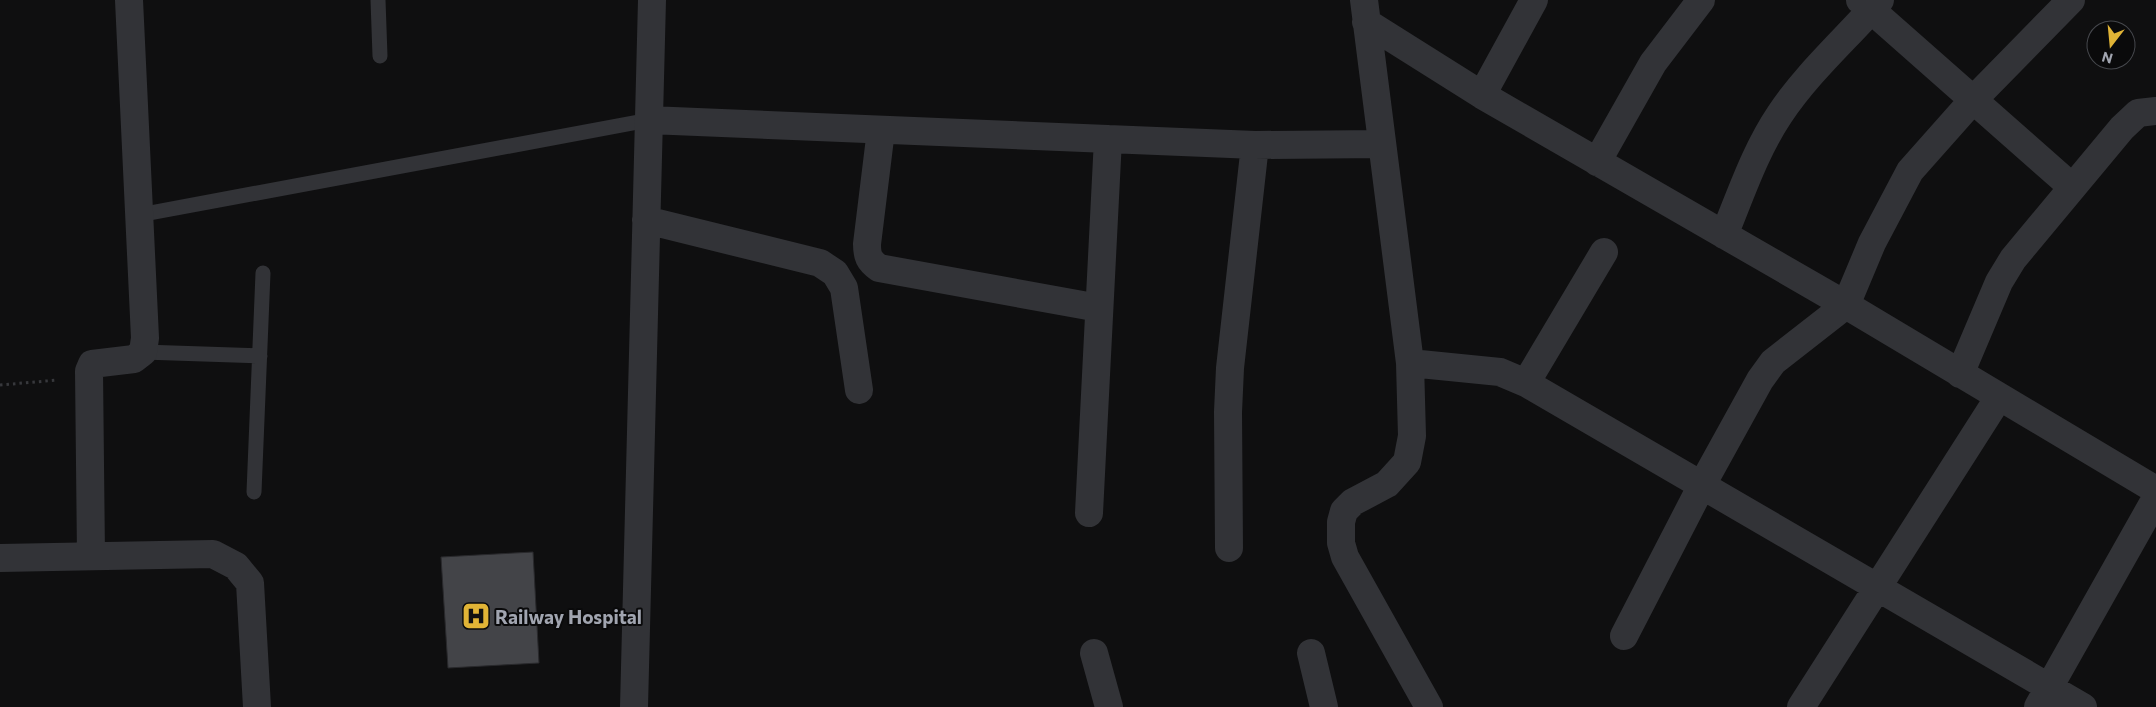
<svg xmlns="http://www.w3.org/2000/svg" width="2156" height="707" font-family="Commissioner,sans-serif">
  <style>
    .building { fill: #434448; stroke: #29292c }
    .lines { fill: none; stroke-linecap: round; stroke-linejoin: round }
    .path { stroke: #37383c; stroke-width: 3; stroke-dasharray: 2.5 4; stroke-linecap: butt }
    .lane { stroke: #323337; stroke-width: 15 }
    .street { stroke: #323337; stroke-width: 28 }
    .labels { text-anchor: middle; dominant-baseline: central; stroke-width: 4; stroke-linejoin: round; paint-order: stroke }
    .poi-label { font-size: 19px; font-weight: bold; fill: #a1a5b0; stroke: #0a0a0b; text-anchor: start }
  </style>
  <rect width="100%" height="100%" fill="#0f0f10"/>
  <path class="building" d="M533 552 539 663 448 668 441 557Z"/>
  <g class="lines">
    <path class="path" d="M0 385 58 380"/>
    <path class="lane" d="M378 0 380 56
      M139 215 649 120
      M143 352 260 356
      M254 492 263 273"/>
    <path class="street" d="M1364 0 1410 363 1412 436 1407 462 1387 484 1353 502 1344 511 1341 522V543L1345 557 1429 707
      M1860 0 2072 187
      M1366 22 1482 95 1846 305 2156 490
      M1482 95 1534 0
      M649 120 1255 145 1382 144
      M881 130 867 244C867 256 869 261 879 268L1099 308
      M1597 162 1653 63 1701 0
      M646 220 820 263 835 273 844 288 859 390
      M1724 235C1741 194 1755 151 1780 114 1808 72 1847 38 1880 0
      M1410 363 1500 372 1526 383 2083 707
      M1960 374 1999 282 2013 259 2122 128 2138 113 2156 111
      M1526 383 1604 252
      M1089 513 1108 139
      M1229 548 1228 412 1230 368 1255 145
      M91 556 89 371 92 364 134 359 143 352 145 338 129 0
      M0 558 213 554 236 566 250 583 257 707
      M1624 636 1702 485 1760 380 1773 362 1846 305 1872 243 1910 171 1973 100 2071 0
      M1094 653 1109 707
      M1311 653 1324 707
      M634 707 652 0
      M1801 707 1999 397
      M2038 707 2156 498"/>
  </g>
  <defs>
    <symbol id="hospital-square" viewBox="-11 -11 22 22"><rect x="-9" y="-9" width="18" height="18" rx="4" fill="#e1b436" stroke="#0a0a0b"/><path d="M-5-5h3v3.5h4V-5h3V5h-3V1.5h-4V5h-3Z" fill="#111"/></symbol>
  </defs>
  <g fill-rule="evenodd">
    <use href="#hospital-square" x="460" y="600" width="32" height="32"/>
  </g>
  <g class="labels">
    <g class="poi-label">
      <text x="495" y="616">Railway Hospital</text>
    </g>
  </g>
  <g transform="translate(2111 45) rotate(196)"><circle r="24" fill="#0a0a0b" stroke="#46484d"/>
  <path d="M0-4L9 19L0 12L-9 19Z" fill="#e1b436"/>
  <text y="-8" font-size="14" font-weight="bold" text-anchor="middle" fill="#a1a5b0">N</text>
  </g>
</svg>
